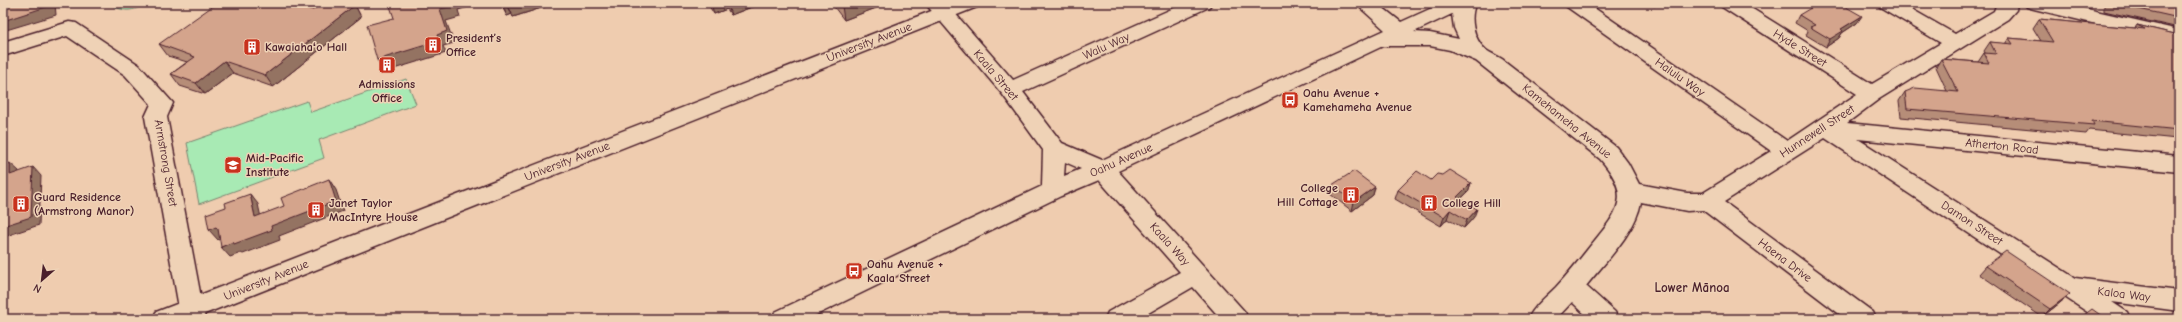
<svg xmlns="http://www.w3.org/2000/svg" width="2182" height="322" font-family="'Comic Neue',sans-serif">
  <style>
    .green { fill: #a8eab4; stroke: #798470 }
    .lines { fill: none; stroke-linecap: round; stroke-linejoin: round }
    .minor-casing { stroke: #4a1f2b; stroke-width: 3 }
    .major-casing { stroke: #4a1f2b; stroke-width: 3 }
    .minor { fill: #efd2b6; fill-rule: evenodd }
    .major { fill: #efd2b6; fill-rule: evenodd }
    .wall { fill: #b68d78; stroke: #4a1f2b }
    .shaded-wall { fill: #947362; stroke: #4a1f2b }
    .building { fill: #d4a48c; stroke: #4a1f2b }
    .labels { text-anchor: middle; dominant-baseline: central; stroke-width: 3; stroke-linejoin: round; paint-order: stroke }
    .poi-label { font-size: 12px; font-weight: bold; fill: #4a1f2b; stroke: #efd2b6; text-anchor: start }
    .street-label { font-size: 12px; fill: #4a1f2b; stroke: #efd2b6 }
    .neighbourhood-label { font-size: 13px; font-weight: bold; fill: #4a1f2b; stroke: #efd2b6 }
  </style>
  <rect width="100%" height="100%" fill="#efccaf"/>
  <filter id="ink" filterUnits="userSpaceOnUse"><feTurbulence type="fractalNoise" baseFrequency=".025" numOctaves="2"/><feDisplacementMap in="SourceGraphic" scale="8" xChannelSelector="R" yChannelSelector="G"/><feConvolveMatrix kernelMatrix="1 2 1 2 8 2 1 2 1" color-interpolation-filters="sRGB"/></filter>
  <g filter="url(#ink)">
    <path class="green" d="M107 3H149C130 12 126 13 107 3Z
      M406 79 416 104 319 140 324 158 199 204 187 143 307 101 311 112Z"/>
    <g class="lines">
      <defs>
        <path id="minor" d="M925 3H946L1013 80 1185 3H1212L1209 7 1023 92 1062 143 1102 160 1385 30 1355 3H1377L1401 22 1443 3H1476C1469 17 1473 39 1486 50 1490 53 1497 56 1502 59L1616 147 1628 163 1639 184 1687 193H1703L1771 151 1567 7 1564 3H1587L1787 141 1857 94 1722 7 1719 3H1743L1872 84 1941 43 1880 7 1877 3H1901L1955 34 1994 11 1997 3H2017L2016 10 2008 19 1879 99 1847 123 2179 156V172L1858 139 2075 278 2179 291V311L2112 302 2127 312 2130 319H2098L1825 138 1724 202 1873 312 1876 319H1846L1703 210 1687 211 1641 202C1636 232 1605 262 1586 286L1615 312 1618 319H1590L1572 302 1556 319H1528C1534 306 1546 297 1556 287 1568 274 1580 259 1591 245 1618 212 1633 196 1600 159L1476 61 1450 50 1430 46H1383L1118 171 1245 312 1248 319H1221L1193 287 1138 319H1105L1108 312 1180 272 1099 180 1061 196 808 319H772L775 312 1042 186 1043 150 1003 95ZM1452 14 1454 28 1459 39 1430 33 1414 32ZM1065 162 1081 169 1064 176Z
          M2024 3H2061L2179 30V44L2034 9 2027 7Z
          M69 22 76 23 139 65 173 103 167 117 205 319H181L145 117 151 104 125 75 67 36 3 56V42Z"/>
        <path id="major" d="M952 3H980L977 7 192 319H153L156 312Z"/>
      </defs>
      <use href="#minor" class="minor-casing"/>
      <use href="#major" class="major-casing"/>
      <use href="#minor" class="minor"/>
      <use href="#major" class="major"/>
    </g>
    <path class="wall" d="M500 3H557L513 17 512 14 507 16Z
      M707 3H762L731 15 727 9 714 14Z
      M831 3H876V8L844 20Z
      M1650 3H1660L1654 6Z
      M2067 3H2081L2078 5Z
      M2104 3H2179V28L2104 11Z
      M355 5 361 17 273 87 233 73 205 94 180 86 171 74 187 62 168 56 159 44 313 10Z
      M1799 15 1857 23 1842 33 1839 38 1826 47 1806 35 1808 31 1795 23Z
      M2039 19 2135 28 2137 25 2179 35V142L2177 139 2089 130 2086 134 1901 117 1899 101 1905 92 1947 91 1936 67 1941 59 1978 62 1984 53H1985L1984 51 1990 42 2005 44 2009 38 2041 41 2033 28Z
      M1431 180 1471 183 1468 192 1461 199 1474 217 1464 228 1447 219 1441 226 1395 199 1398 190Z
      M1332 185 1375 187 1373 195 1352 211 1330 194Z
      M1986 266 2070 294 2061 302 2042 317 1979 274Z"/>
    <path class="shaded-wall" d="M49 3H55L56 15 3 31V21Z
      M454 3H483L458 10 460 17 446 21 454 43 443 46 446 53 384 72 377 60 437 35 440 9Z
      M505 3H507L512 14 507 16 502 4Z
      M516 3H557L513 17 508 6Z
      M711 3H725L727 9 714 14Z
      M727 3H762L731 15Z
      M849 3H876V8L844 20 842 6Z
      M1656 3H1660L1654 6Z
      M355 5 361 17 273 87 265 75Z
      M1862 16 1857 23 1842 33 1839 38 1826 47 1830 39 1841 29Z
      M224 61 233 73 205 94 196 83Z
      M10 163 19 171 18 183 10 175Z
      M33 167 41 176 39 225 3 237V226Z
      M329 179 336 190 343 211 279 236 280 240 243 254 241 253 230 257 221 247 233 242 271 226Z
      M1471 183 1468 192 1454 205 1457 197Z
      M1375 187 1373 195 1352 211 1354 202Z
      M250 194 258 204 263 227 255 217Z
      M1477 209 1474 217 1464 228 1467 220Z
      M1450 210 1447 219 1441 226 1444 217Z
      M216 227 225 237 218 240 209 230Z
      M2070 294 2061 302 2042 317 2050 309Z"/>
    <path class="building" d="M3 3H49V6L3 21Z
      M217 3H290L313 10 323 3H347L355 5 265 75 224 61 196 83 171 74 195 57 159 44Z
      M389 3H454V6L440 9 447 31 437 35 439 41 377 60 367 25 394 18Z
      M507 3H516L508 6Z
      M839 3H849L842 6Z
      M1819 3H1839L1862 16 1841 29 1843 31 1830 39 1810 27 1815 25 1799 15Z
      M2112 3H2179V18Z
      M2039 19 2145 29 2137 25 2179 35V130L2092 121 2094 125 1907 109 1905 92 1915 88 1958 92 1941 59 1989 63 1984 53 1996 54 1990 42 2013 44 2009 38 2053 42Z
      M10 163V175L33 167 31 217 3 226V165Z
      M1450 170 1471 183 1457 197 1477 209 1467 220 1450 210 1444 217 1398 190 1417 171 1431 180 1437 174 1443 175Z
      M1354 171 1375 187 1354 202 1332 185Z
      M329 179 336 201 271 226 272 230 234 244 233 242 221 247 218 229 216 227 209 230 206 214 226 207 225 203 250 194 255 217 284 206 281 198Z
      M2006 251 2070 294 2050 309 1986 266Z
      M2092 309 2106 319H2079Z"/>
  </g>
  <defs>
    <symbol id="building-square" viewBox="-11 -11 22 22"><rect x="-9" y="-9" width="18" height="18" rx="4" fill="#c8321e" stroke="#efd2b6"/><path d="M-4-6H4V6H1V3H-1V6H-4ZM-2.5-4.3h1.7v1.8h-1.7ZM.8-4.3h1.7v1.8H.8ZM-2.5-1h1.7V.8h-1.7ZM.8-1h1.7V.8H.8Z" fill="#fff"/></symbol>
    <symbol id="bus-square" viewBox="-11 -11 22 22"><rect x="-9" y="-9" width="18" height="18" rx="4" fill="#c8321e" stroke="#efd2b6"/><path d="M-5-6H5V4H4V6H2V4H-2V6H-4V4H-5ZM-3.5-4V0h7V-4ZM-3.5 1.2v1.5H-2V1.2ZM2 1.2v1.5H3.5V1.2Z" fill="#fff"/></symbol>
    <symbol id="school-square" viewBox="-11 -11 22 22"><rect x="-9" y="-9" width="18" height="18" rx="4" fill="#c8321e" stroke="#efd2b6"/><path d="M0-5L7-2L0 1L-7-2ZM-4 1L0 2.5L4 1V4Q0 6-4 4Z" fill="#fff"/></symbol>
  </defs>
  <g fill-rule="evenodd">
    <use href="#building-square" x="423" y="35" width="20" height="20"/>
    <use href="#building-square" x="242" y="37" width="20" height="20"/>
    <use href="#building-square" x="377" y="55" width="20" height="20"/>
    <use href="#bus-square" x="1280" y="90" width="20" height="20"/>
    <use href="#school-square" x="223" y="155" width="20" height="20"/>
    <use href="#building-square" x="1341" y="185" width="20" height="20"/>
    <use href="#building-square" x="1419" y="193" width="20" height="20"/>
    <use href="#building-square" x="11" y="194" width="20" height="20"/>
    <use href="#building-square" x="306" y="200" width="20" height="20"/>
    <use href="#bus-square" x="844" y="261" width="20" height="20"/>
  </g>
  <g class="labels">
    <g class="poi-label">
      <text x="446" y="38">President’s<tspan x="446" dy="14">Office</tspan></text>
      <text x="265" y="47">Kawaiahaʻo Hall</text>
      <text x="387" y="84" text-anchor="middle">Admissions<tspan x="387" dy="14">Office</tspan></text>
      <text x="1303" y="93">Oahu Avenue +<tspan x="1303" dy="14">Kamehameha Avenue</tspan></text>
      <text x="246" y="158">Mid-Pacific<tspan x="246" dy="14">Institute</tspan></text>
      <text x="1338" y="188" text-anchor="end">College<tspan x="1338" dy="14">Hill Cottage</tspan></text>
      <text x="34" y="197">Guard Residence<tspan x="34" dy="14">(Armstrong Manor)</tspan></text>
      <text x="329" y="203">Janet Taylor<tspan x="329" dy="14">MacIntyre House</tspan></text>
      <text x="1442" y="203">College Hill</text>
      <text x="867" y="264">Oahu Avenue +<tspan x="867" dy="14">Kaala Street</tspan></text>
    </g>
    <g class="street-label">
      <text transform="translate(869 42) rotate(-21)">University Avenue</text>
      <text transform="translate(1106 46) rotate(-24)">Walu Way</text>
      <text transform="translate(1800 48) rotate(32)">Hyde Street</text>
      <text transform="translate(996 75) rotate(50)">Kaala Street</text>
      <text transform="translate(1680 77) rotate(35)">Halulu Way</text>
      <text transform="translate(1567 121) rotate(39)">Kamehameha Avenue</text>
      <text transform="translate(1817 131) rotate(-33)">Hunnewell Street</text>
      <text transform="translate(2002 146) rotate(6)">Atherton Road</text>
      <text transform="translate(1121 160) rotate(-24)">Oahu Avenue</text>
      <text transform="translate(567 161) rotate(-21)">University Avenue</text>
      <text transform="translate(166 163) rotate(80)">Armstrong Street</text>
      <text transform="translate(1972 223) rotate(33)">Damon Street</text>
      <text transform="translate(1170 244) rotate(48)">Kaala Way</text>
      <text transform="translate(1785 260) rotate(37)">Haena Drive</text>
      <text transform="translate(266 280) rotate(-22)">University Avenue</text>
      <text transform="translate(2124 294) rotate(7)">Kaloa Way</text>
    </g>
    <g class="neighbourhood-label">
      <text x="1692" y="287">Lower Mānoa</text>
    </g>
  </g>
  <rect width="2182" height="322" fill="none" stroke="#efd2b6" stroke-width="16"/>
  <rect x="8" y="8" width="2166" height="306" fill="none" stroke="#4a1f2b" stroke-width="1.5" filter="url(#ink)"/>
  <g transform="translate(42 280) rotate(208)" stroke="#efd2b6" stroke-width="3" paint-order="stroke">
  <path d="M0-3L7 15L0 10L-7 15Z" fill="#4a1f2b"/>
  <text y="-6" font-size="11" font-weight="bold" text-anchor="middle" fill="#4a1f2b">N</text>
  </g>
</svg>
